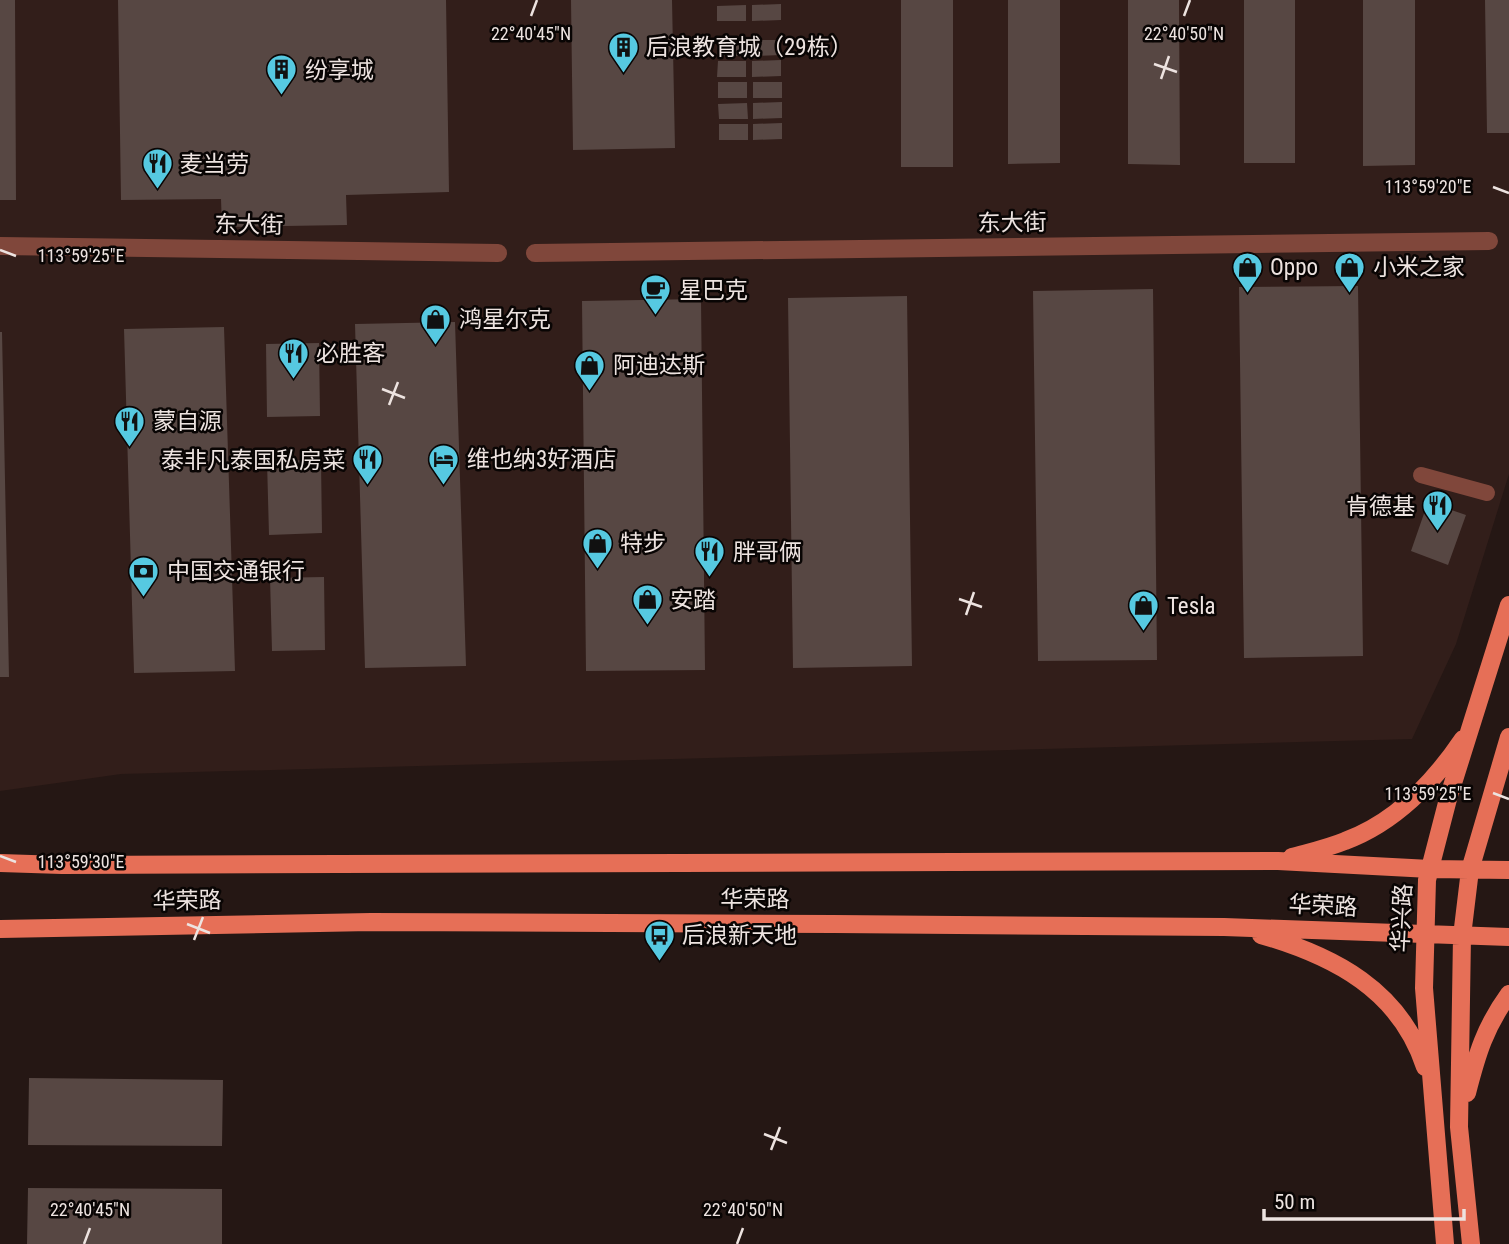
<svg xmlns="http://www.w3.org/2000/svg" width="1509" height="1244" font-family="'Roboto Condensed','Noto Sans SC',sans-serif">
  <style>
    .built { fill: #321e1a }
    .building { fill: #574743 }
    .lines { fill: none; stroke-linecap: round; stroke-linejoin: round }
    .lane { stroke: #80473b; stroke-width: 16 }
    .street { stroke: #80473b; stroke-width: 18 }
    .primary { stroke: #e66f57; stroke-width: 18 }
    .ticks { fill: none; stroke: #ede3e0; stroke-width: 2.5 }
    .labels { text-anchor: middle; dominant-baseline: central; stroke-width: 5; stroke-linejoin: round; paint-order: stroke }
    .poi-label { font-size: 23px; fill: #ede3e0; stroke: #090504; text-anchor: start }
    .street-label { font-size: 23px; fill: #ede3e0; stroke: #090504 }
    .ticks-label { font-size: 18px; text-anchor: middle; fill: #ede3e0; stroke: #090504; stroke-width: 5; stroke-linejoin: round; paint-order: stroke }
  </style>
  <rect width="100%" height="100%" fill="#251714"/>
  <path class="built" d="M0 0H1509V474L1456 644 1412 739 121 774 0 791Z"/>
  <path class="building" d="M0 0H15L16 200H0Z
    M118 0H446L449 192 346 195 347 225 222 227 221 199 121 200Z
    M571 0H672L675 148 573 150Z
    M901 0H953V167H901Z
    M1008 0H1060V163L1008 164Z
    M1128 0H1179L1180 165 1128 164Z
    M1244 0H1295V163H1244Z
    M1363 0H1415V165L1363 166Z
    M1485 0H1509V133H1487Z
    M781 4V20L752 21V5Z
    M746 5V21H717V6Z
    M746 40V56H717V41Z
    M752 40H780L781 55 752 56Z
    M781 60V76L752 77V61Z
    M718 61H746V77H717Z
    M718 82H747V98H718Z
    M753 82H782V98H753Z
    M782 102V118L753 119V103Z
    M747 103 748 119H719L718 104Z
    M782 123V139L753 140V124Z
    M719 124H748V140H719Z
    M1358 286 1363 656 1244 658 1239 287Z
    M1153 289 1157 660 1038 661 1033 291Z
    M907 296 912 666 793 668 788 298Z
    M701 299 705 670 586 671 582 301Z
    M455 322 466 666 365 668 355 324Z
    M224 327 235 671 134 673 124 329Z
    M0 332H2L9 677H0Z
    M319 343 320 416 267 417 266 344Z
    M321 460 322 533 269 535 267 461Z
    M1428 502 1466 515 1448 565 1411 551Z
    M324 577 325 650 272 651 270 578Z
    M29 1078 223 1080 222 1146 28 1145Z
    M28 1188 222 1189V1244H27Z"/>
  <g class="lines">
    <path class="lane" d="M1421 475 1487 493"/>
    <path class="street" d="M0 246 498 253
      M535 253 1489 241"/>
    <path class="primary" d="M1292 857C1310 852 1328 848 1345 841 1394 823 1434 782 1463 739
      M0 863 62 865 1278 861 1430 869 1509 870
      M0 929 371 922 834 924 1224 927 1509 937
      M1261 935C1334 956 1400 990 1425 1067
      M1467 1093C1477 1054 1485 1027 1509 994
      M1445 1244 1424 988 1427 880 1448 799 1509 605
      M1471 1244 1459 1127 1462 936 1470 870 1509 737"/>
  </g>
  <path class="ticks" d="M531 16 537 0M1184 16 1190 0M1154 64 1177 72M1161 79 1169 56M1493 187 1509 193M0 250 16 256M382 389 405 398M389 405 398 382M959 599 982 607M966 615 974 592M1493 793 1509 799M0 856 16 862M187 924 210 933M194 940 203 917M764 1134 787 1143M771 1150 780 1127M84 1244 90 1228M737 1244 743 1228"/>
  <defs>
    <symbol id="building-pin" viewBox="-11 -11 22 30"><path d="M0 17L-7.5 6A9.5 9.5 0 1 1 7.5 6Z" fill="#56c9e1" stroke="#090504"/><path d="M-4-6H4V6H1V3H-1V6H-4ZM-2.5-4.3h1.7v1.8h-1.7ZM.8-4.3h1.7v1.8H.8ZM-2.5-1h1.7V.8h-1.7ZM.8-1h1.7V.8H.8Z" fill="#111"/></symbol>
    <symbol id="restaurant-pin" viewBox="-11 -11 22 30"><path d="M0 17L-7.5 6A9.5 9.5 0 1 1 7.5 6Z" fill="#56c9e1" stroke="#090504"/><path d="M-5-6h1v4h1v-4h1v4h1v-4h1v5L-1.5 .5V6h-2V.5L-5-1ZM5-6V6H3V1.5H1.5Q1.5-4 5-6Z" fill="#111"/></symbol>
    <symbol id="shop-pin" viewBox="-11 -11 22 30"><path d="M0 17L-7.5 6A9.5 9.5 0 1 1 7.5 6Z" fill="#56c9e1" stroke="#090504"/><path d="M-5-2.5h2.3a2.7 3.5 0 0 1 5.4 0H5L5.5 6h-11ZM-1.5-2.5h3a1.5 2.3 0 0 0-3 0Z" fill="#111"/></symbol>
    <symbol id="cafe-pin" viewBox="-11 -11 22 30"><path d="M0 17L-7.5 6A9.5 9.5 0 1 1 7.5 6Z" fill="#56c9e1" stroke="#090504"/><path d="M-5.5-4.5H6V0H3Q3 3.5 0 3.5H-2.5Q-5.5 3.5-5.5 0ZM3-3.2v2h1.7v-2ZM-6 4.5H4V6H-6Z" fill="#111"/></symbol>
    <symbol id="hotel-pin" viewBox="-11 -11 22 30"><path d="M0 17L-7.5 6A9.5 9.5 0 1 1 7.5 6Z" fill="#56c9e1" stroke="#090504"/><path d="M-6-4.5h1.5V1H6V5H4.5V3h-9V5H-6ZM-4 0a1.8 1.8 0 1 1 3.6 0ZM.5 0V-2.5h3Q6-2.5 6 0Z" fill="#111"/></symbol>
    <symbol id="bank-pin" viewBox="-11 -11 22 30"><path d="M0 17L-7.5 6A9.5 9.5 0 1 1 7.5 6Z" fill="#56c9e1" stroke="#090504"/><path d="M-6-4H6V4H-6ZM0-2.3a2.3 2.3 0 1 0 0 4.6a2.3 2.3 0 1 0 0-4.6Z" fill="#111"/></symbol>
    <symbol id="bus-pin" viewBox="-11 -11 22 30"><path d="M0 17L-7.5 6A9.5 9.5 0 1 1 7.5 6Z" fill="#56c9e1" stroke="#090504"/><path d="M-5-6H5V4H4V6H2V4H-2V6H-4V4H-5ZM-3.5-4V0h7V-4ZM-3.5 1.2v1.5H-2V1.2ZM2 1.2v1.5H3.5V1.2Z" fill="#111"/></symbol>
  </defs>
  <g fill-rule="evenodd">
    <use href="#building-pin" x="606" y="30" width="35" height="47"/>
    <use href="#building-pin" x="264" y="52" width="35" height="47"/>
    <use href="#restaurant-pin" x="140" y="146" width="35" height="47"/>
    <use href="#shop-pin" x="1230" y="250" width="35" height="47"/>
    <use href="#shop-pin" x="1332" y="250" width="35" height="47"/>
    <use href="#cafe-pin" x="638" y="272" width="35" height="47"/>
    <use href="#shop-pin" x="418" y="302" width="35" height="47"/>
    <use href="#restaurant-pin" x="276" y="336" width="35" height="47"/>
    <use href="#shop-pin" x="572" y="348" width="35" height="47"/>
    <use href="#restaurant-pin" x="112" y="404" width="35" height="47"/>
    <use href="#hotel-pin" x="426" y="442" width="35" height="47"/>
    <use href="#restaurant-pin" x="350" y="442" width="35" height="47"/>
    <use href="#restaurant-pin" x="1420" y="488" width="35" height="47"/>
    <use href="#shop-pin" x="580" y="526" width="35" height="47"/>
    <use href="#restaurant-pin" x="692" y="534" width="35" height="47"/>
    <use href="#bank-pin" x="126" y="554" width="35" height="47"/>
    <use href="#shop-pin" x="630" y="582" width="35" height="47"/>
    <use href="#shop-pin" x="1126" y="588" width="35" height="47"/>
    <use href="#bus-pin" x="642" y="918" width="35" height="47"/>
  </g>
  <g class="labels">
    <g class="poi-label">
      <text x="646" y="47">后浪教育城（29栋）</text>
      <text x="305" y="70">纷享城</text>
      <text x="180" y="164">麦当劳</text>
      <text x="1270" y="267">Oppo</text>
      <text x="1373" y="267">小米之家</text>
      <text x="679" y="290">星巴克</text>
      <text x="459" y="319">鸿星尔克</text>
      <text x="316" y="353">必胜客</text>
      <text x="613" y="365">阿迪达斯</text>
      <text x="153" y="421">蒙自源</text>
      <text x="467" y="459">维也纳3好酒店</text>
      <text x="345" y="460" text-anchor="end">泰非凡泰国私房菜</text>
      <text x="1415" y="506" text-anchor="end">肯德基</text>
      <text x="620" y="543">特步</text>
      <text x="733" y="552">胖哥俩</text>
      <text x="167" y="571">中国交通银行</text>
      <text x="670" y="600">安踏</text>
      <text x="1167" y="606">Tesla</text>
      <text x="682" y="935">后浪新天地</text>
    </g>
    <g class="street-label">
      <text transform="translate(1012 223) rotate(-1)">东大街</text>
      <text transform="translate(249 225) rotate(1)">东大街</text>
      <text x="755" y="899">华荣路</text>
      <text transform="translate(187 901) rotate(-1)">华荣路</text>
      <text transform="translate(1323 906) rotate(3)">华荣路</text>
      <text transform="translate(1402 918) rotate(-87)">华兴路</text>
    </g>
  </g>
  <g class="ticks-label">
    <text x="531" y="40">22°40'45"N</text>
    <text x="1184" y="40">22°40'50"N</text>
    <text x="1428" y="193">113°59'20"E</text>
    <text x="81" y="262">113°59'25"E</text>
    <text x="1428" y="800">113°59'25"E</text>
    <text x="81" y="868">113°59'30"E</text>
    <text x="90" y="1216">22°40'45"N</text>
    <text x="743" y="1216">22°40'50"N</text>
  </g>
  <path d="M1264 1209v10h200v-10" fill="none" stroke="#ede3e0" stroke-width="3.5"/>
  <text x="1274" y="1209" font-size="21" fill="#ede3e0" stroke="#090504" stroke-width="5" paint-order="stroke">50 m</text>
</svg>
